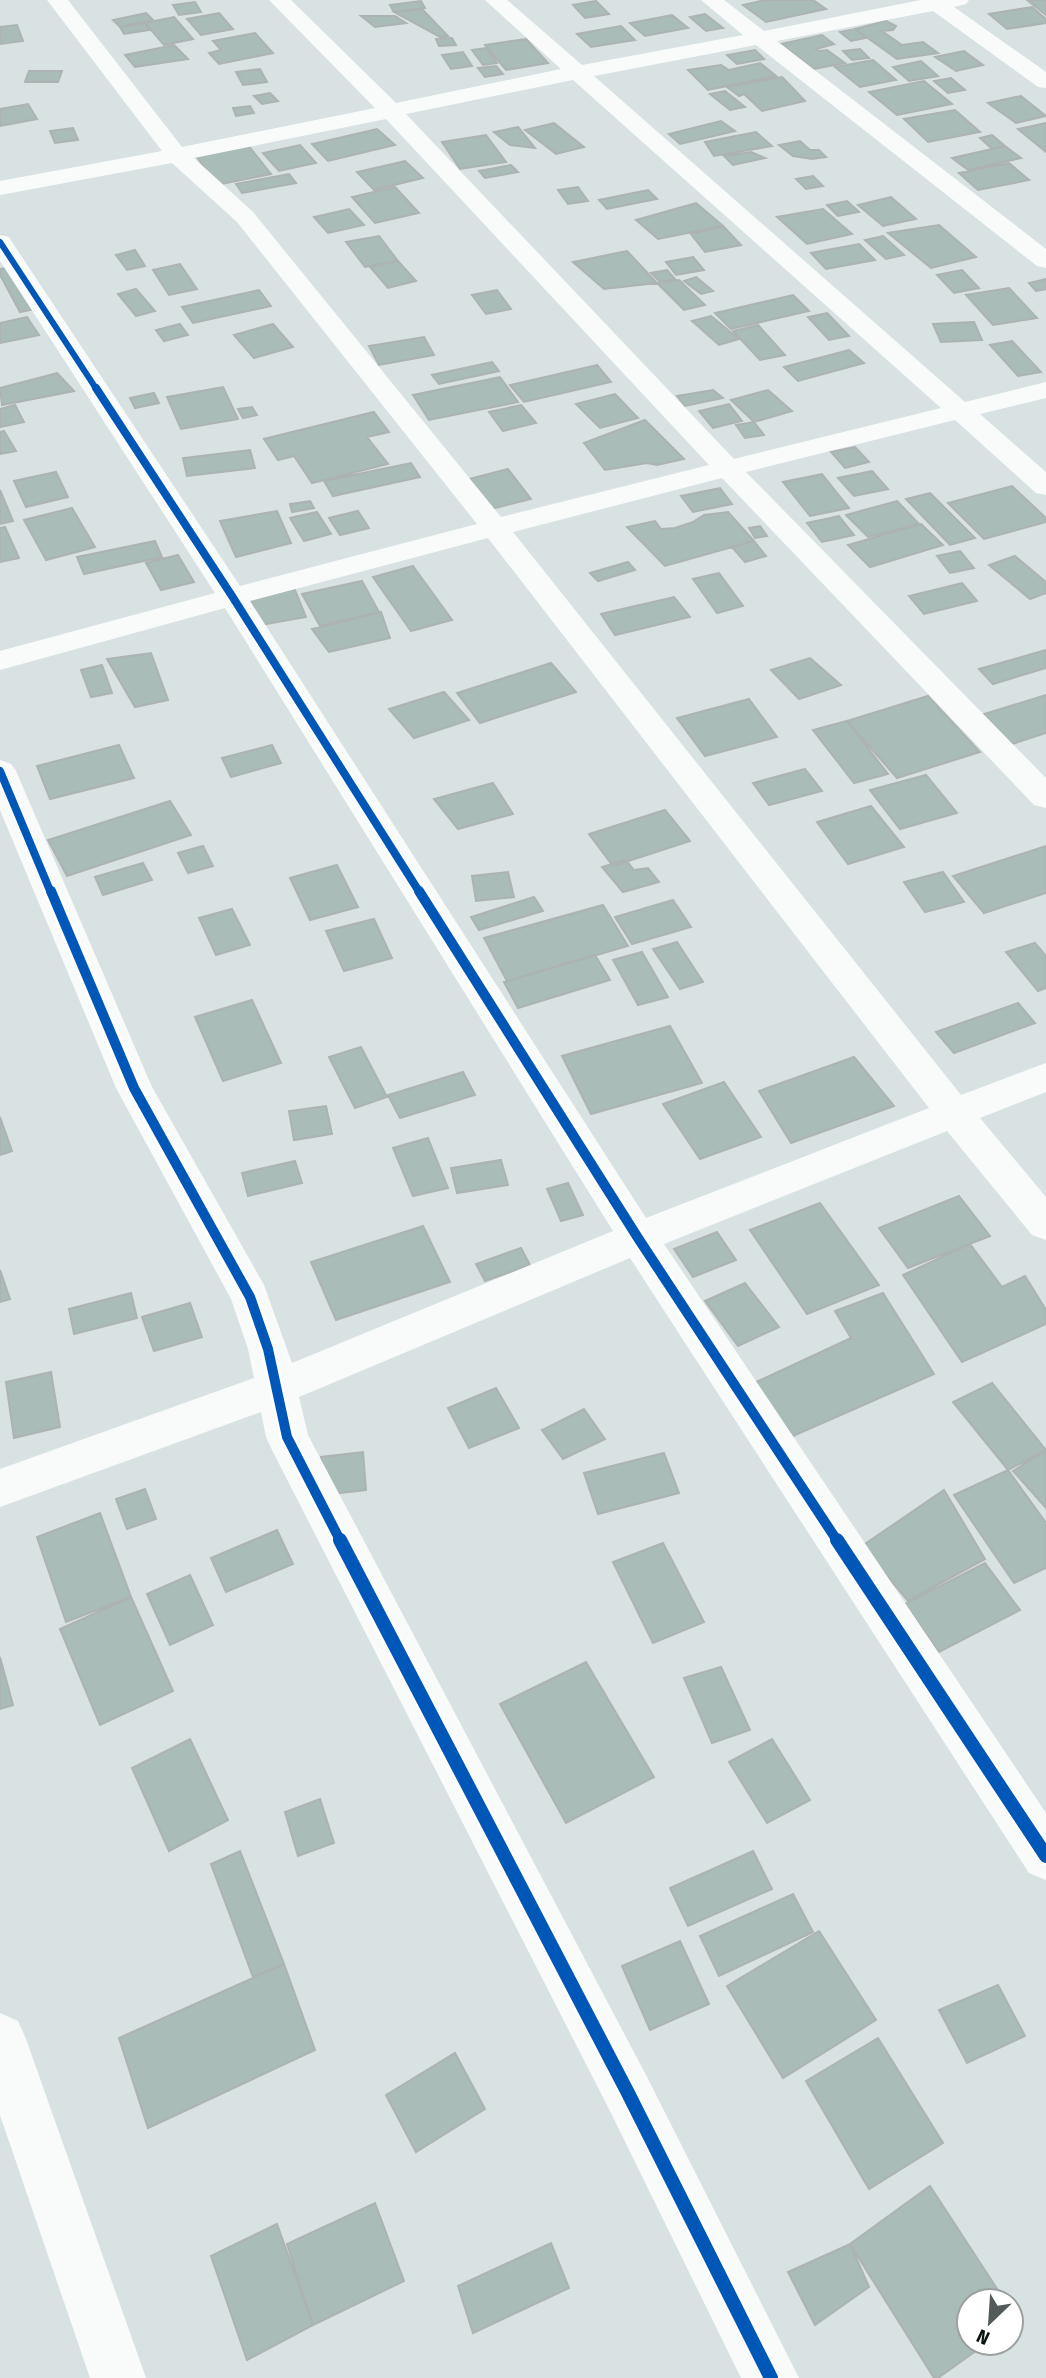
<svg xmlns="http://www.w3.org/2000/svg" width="1046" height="2378" font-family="'Fira Sans Condensed',sans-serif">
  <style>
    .building { fill: #a9bcb7; stroke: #acb3b2; stroke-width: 2 }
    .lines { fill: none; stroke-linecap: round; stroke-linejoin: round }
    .minor { fill: #f9fbfb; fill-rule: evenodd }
    .cycleway-far3-casing { stroke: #fff; stroke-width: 9 }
    .cycleway-far2-casing { stroke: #fff; stroke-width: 11 }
    .cycleway-far1-casing { stroke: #fff; stroke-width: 15 }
    .cycleway-casing { stroke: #fff; stroke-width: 18 }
    .cycleway-far3 { stroke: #0057b8; stroke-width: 6 }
    .cycleway-far2 { stroke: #0057b8; stroke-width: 8 }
    .cycleway-far1 { stroke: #0057b8; stroke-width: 10 }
    .cycleway { stroke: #0057b8; stroke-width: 14 }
  </style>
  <rect width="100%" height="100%" fill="#d8e2e2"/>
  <path class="building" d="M765 0H813L826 9 766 22 743 5Z
    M1027 0H1046V15Z
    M421 1 425 8 394 12 390 5Z
    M596 1 609 14 585 18 573 5Z
    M195 2 201 12 179 15 173 5Z
    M1032 7 1046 19V23L1007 29 989 14Z
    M422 9 448 36 440 37 394 12Z
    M146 13 153 20 120 27 113 20Z
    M219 13 233 29 201 35 187 19Z
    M705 14 723 28 706 31 690 17Z
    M672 15 688 28 645 36 630 23Z
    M361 16H395L406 23 375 27Z
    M174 17 193 39 164 45 145 23Z
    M886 21 896 26 893 30 882 31 902 45 923 42 938 53 897 59 855 29Z
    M145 23 149 30 124 34 120 27Z
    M17 25 23 41 0 44V27Z
    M621 26 635 40 591 47 577 34Z
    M855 29 866 38 851 41 840 32Z
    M255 33 273 53 219 64 209 53 221 50 213 41Z
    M822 35 834 44 816 49 820 51 827 50 845 63 814 69 781 44Z
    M452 38 456 45 439 46 436 39Z
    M526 39 548 63 506 70 485 45Z
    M174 45 188 59 135 67 125 55Z
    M486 48 497 63 483 65 472 50Z
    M860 49 869 58 852 60 843 51Z
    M755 50 764 59 737 64 727 55Z
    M964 51 983 65 956 71 935 57Z
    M463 52 472 66 451 69 442 55Z
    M873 60 896 80 860 87 835 67Z
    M921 61 938 76 909 81 893 67Z
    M760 63 776 76 708 90 688 70 721 65 729 70Z
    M496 66 503 74 485 77 478 68Z
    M260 69 267 82 243 85 236 72Z
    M29 71H62L58 82H25Z
    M782 77 805 101 762 111 744 94 739 96 727 87Z
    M951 78 965 90 948 93 934 81Z
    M924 81 952 104 897 115 869 92Z
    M725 91 745 107 730 110 710 94Z
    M270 93 278 101 262 104 254 96Z
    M1021 96 1046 116 1016 123 988 103Z
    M28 104 37 119 0 126V109Z
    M250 106 254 113 236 116 233 108Z
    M955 110 980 132 928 142 904 119Z
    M721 121 735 131 680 144 669 134Z
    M554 123 584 147 556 154 525 130Z
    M1046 123V152L1018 129Z
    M518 127 535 148 510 145 494 132Z
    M73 128 78 140 55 143 50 131Z
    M377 129 395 145 328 161 312 144Z
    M756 132 772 146 714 156 705 142Z
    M486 135 506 162 460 169 442 142Z
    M992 135 1005 146 992 149 980 138Z
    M800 141 810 150H819L826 157 812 159 793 156 779 145Z
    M248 145 271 174 217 185 196 156Z
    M300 145 316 163 279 171 263 153Z
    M1005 146 1021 158 968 170 952 158Z
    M751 152 765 158 733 165 724 156Z
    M405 161 423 178 374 190 357 172Z
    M1009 163 1029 180 978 190 959 173Z
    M511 165 518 172 485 178 479 171Z
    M289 174 296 183 242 193 236 184Z
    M813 176 823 186 806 189 796 179Z
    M395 187 419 213 375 223 352 197Z
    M578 187 588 201 568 204 558 190Z
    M648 190 657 199 607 209 599 200Z
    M891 197 916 219 883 226 858 205Z
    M847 201 859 212 838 216 827 205Z
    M696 203 723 226 658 239 636 220Z
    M349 209 364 225 328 233 314 217Z
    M823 209 852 234 807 244 777 217Z
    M939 225 976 257 931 268 888 233Z
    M723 226 741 245 705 252 691 234Z
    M379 236 398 261 365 267 346 242Z
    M883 236 904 255 886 259 865 240Z
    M859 244 875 260 826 269 811 253Z
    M135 250 145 266 127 270 116 255Z
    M627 251 657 283 604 289 573 262Z
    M693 257 704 270 676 275 666 262Z
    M398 261 416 281 388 288 370 267Z
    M180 264 197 289 169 295 153 270Z
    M10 267 34 309 20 312 0 275V269Z
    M667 270 675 279 660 282 651 273Z
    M962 270 979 288 954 293 937 275Z
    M696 277 713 291 701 294 684 281Z
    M1046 279V289L1036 291 1029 283Z
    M679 280 705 305 684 310 657 283Z
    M1009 288 1037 318 993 325 966 295Z
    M136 289 155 311 136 316 118 294Z
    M259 290 271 306 193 323 182 307Z
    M497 290 511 309 486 314 472 295Z
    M793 295 809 311 731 329 715 313Z
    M827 313 849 336 829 340 808 317Z
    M711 316 739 339 719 345 692 321Z
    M27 317 39 335 0 343V323Z
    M974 322 982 340 941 342 933 324Z
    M180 324 188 335 164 341 156 330Z
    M273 324 293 347 254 358 234 335Z
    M758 325 785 355 760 360 733 331Z
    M424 337 434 355 379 365 369 346Z
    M1012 341 1041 372 1018 376 990 345Z
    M849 350 864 363 798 381 784 367Z
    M492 362 499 371 439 384 432 375Z
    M597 365 611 382 524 402 510 385Z
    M57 373 74 391 2 405 0 388Z
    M500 377 518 402 429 420 413 395Z
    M223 387 238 419 181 429 167 397Z
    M713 390 723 398 685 406 677 396Z
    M768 390 792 411 754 422 731 400Z
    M154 393 159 403 135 408 130 398Z
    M615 394 638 418 600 428 576 404Z
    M729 404 742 421 713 428 699 411Z
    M15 405 24 422 0 427V409Z
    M521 405 536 423 503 431 489 412Z
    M252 407 257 415 243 418 238 409Z
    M374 412 389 432 367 437 388 464 312 483 294 456 278 460 264 439Z
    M645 420 684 459 657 465 647 463 605 470 584 443Z
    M754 422 764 435 745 438 736 425Z
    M4 431 16 451 0 454V432Z
    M855 447 869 462 845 468 831 452Z
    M250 450 255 468 187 476 183 458Z
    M411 463 420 477 333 496 324 481Z
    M508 469 531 499 487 510 465 480Z
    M872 471 888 489 854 496 838 478Z
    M56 472 68 497 26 507 14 481Z
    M822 474 849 508 810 516 783 482Z
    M1012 486 1046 518V522L984 539 948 503Z
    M720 488 732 504 693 512 681 496Z
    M0 490 13 521 0 524Z
    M930 493 975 538 950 545 906 499Z
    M310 501 314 508 292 512 290 504Z
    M897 501 919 524 868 537 846 515Z
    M72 508 95 547 46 560 24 520Z
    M277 511 291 543 236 557 220 521Z
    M358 511 369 528 340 535 329 518Z
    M317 512 331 534 304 541 290 518Z
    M728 512 754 541 665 566 627 527 655 521 661 529 675 528 693 522 704 515Z
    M839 516 854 535 822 542 807 523Z
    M921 524 943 545 870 567 848 545Z
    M760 526 767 536 755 538 749 528Z
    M5 527 19 558 0 562V528Z
    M155 541 162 557 84 574 77 557Z
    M754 541 766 556 745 562 732 547Z
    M960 551 974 568 950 573 937 556Z
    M178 555 194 582 161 590 146 563Z
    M1015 556 1046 582V593L1030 599 989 565Z
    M628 562 635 570 598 581 590 573Z
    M413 566 452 620 411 631 373 577Z
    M719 573 743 606 717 613 693 579Z
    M362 581 379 612 320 626 302 594Z
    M962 583 977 601 924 614 909 596Z
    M294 588 306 617 261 625 249 597Z
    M674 597 690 617 615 635 601 614Z
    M381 612 390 638 329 652 312 629Z
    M1046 650V668L993 684 979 669Z
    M151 653 168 700 135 707 107 659Z
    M810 658 841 685 799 699 771 670Z
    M551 663 576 692 480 723 457 693Z
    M102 665 112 693 91 697 81 670Z
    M444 692 469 720 414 738 389 709Z
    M1046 695V733L1006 746 978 716Z
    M928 696 980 752 897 778 847 721Z
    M749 699 777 737 705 756 677 718Z
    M847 721 888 774 854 783 813 730Z
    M119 745 134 778 50 799 37 766Z
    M272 745 281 763 231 777 222 758Z
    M805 769 822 791 769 805 753 783Z
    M926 775 957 813 900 829 870 790Z
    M493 783 513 814 458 829 434 799Z
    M170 801 191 835 67 876 48 840Z
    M871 806 904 847 848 864 817 822Z
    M665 810 690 841 613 866 589 834Z
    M203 846 213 866 188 873 178 853Z
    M1046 846V893L984 913 953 876Z
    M626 860 634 870 648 868 659 882 623 892 602 867Z
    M143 863 152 880 103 895 95 877Z
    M337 865 358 907 310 920 290 878Z
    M508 872 514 897 476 901 472 876Z
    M943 872 964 902 925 912 904 882Z
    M534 897 543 911 479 930 471 917Z
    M673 900 691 927 632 944 615 917Z
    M603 905 628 946 507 981 484 938Z
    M232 909 250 945 216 955 199 918Z
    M374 919 392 958 344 971 326 931Z
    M677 942 703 982 680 989 653 949Z
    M1035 943 1046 956V988L1038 991 1006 952Z
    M642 952 668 997 638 1005 613 960Z
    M595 955 610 980 518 1008 504 982Z
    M252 1000 281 1063 223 1081 195 1017Z
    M1018 1003 1035 1023 954 1053 936 1032Z
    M670 1026 702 1083 591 1114 562 1056Z
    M361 1047 387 1097 355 1108 329 1057Z
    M854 1057 894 1106 791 1143 759 1091Z
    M463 1072 475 1095 400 1118 388 1095Z
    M724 1082 761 1137 700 1159 663 1104Z
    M326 1106 332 1134 294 1140 289 1111Z
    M0 1117 12 1151 0 1155Z
    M428 1138 448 1188 413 1196 393 1148Z
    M501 1160 508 1185 457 1193 451 1168Z
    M295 1161 302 1183 248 1196 242 1173Z
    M568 1183 583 1215 561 1221 547 1189Z
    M959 1196 990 1236 908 1268 879 1228Z
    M820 1203 879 1285 807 1314 750 1230Z
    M423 1226 450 1282 336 1320 311 1262Z
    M717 1232 736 1260 693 1277 674 1249Z
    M970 1244 1002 1287 1025 1276 1046 1310V1324L962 1362 903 1275Z
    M521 1248 530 1265 485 1281 476 1264Z
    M0 1270 10 1299 0 1302Z
    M745 1283 779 1327 738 1346 705 1301Z
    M131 1293 137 1318 74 1334 69 1309Z
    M883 1293 934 1374 793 1436 754 1383 851 1338 835 1311Z
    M190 1303 202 1337 154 1351 142 1317Z
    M51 1372 60 1427 14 1438 6 1382Z
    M992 1383 1046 1450 1008 1470 953 1402Z
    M496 1388 519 1428 469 1448 448 1408Z
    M584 1409 605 1439 563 1459 542 1430Z
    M1046 1450V1508L1013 1471Z
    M363 1452 366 1490 323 1495 321 1457Z
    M664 1453 679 1493 598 1514 584 1473Z
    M1008 1470 1046 1523V1568L1014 1583 954 1495Z
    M145 1489 156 1519 127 1529 116 1499Z
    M944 1490 985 1559 908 1601 862 1546Z
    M100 1513 131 1597 66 1622 37 1537Z
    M277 1530 293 1564 226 1592 211 1558Z
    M663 1543 704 1622 653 1643 613 1562Z
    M985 1563 1020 1610 939 1652 905 1604Z
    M190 1575 213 1625 170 1645 147 1594Z
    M131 1597 173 1691 100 1725 60 1629Z
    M0 1657 13 1705 0 1709Z
    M586 1662 654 1777 566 1823 500 1704Z
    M721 1667 750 1730 712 1743 684 1678Z
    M190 1739 228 1820 169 1851 132 1768Z
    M772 1739 810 1800 767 1823 729 1762Z
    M320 1799 334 1843 298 1856 285 1812Z
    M240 1851 284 1964 253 1977 211 1864Z
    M753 1851 772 1889 688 1926 670 1888Z
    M793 1894 813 1932 719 1976 700 1936Z
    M819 1931 876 2020 783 2078 727 1986Z
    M680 1941 709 2004 650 2030 622 1966Z
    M284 1964 315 2050 148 2128 119 2038Z
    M998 1985 1025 2036 967 2063 939 2010Z
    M878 2038 943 2143 869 2189 806 2081Z
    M455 2053 485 2109 416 2152 386 2095Z
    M930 2186 1005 2301H969V2343H987L938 2378H934L850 2244Z
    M375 2203 404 2281 313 2325 287 2244Z
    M277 2224 313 2325 247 2360 211 2256Z
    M551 2243 569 2288 473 2333 458 2286Z
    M850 2244 869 2287 815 2325 788 2272Z"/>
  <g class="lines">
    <path class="minor" d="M47 0H68L182 147 375 108 269 0H291L396 103 561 69 485 0H507L582 65 743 35 701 0H724L764 31 921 0H969L966 4 954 7 1046 72V88L1038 87 933 11 777 41 1046 249V268L1037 266 756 45 594 76 965 402 1046 382V398L980 414 1046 472V495L1036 493 955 420 746 472 1046 778V808L1034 805 722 478 513 532 961 1095 1046 1063V1092L980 1118 1046 1197V1240L1032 1235 947 1131 664 1244 1046 1813V1880L1029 1873 630 1258 299 1397 308 1435 646 2075 799 2378H741L610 2111 272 1450 266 1437 261 1412 0 1507V1469L254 1378 248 1349 231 1299 116 1088 0 810V760L11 764 16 771 152 1087 264 1285 292 1363 613 1231 225 608 0 670V651L215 593 0 261V235L9 237 12 242 240 586 477 524 237 222 172 163 0 195V181L162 151ZM573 80 941 408 734 459 406 114ZM386 119 709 465 501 517 253 212 194 158ZM488 538 929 1108 646 1218 250 601Z
      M0 2013 18 2021 26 2039 146 2378H90L0 2115Z"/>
    <defs>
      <path id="cycleway-far3" d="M0 242 97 390"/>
      <path id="cycleway-far2" d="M96 388 232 596 420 893
        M0 771 51 893"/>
      <path id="cycleway-far1" d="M51 891 134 1088 250 1297 268 1349 287 1437 341 1542
        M419 891 638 1238 838 1542"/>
      <path id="cycleway" d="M340 1540 628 2093 771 2378
        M837 1540 1046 1856"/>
    </defs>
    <use href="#cycleway-far3" class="cycleway-far3-casing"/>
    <use href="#cycleway-far2" class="cycleway-far2-casing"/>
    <use href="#cycleway-far1" class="cycleway-far1-casing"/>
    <use href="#cycleway" class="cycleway-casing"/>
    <use href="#cycleway-far3" class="cycleway-far3"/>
    <use href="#cycleway-far2" class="cycleway-far2"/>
    <use href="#cycleway-far1" class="cycleway-far1"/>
    <use href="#cycleway" class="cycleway"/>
  </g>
  <g transform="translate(990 2322) rotate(205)"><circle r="33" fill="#ffffff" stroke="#9da0a0" stroke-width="2"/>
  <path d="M0-5L12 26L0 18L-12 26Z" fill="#525a5a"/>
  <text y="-10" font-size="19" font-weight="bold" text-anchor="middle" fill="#0a1111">N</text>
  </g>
</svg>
